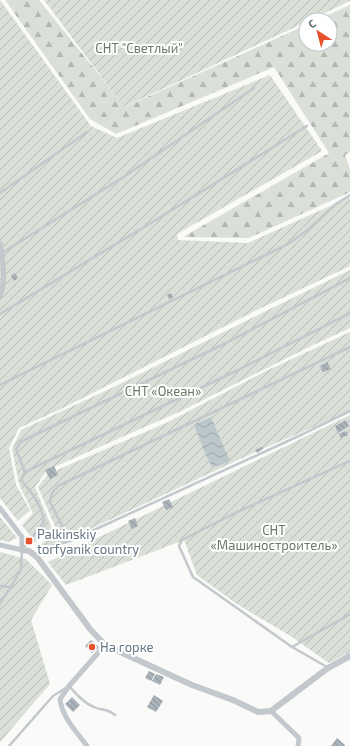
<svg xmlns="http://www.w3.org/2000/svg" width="350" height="746" font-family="'Exo 2',sans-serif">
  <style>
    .forest { fill: url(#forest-firs) }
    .garden { fill: url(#garden-furrows) }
    .water { fill: url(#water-waves) }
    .building { fill: url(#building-back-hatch) }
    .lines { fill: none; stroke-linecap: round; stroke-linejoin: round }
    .service { stroke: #c3c8cc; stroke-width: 2.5 }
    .minor { stroke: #c3c8cc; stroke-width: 5 }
    .tertiary { stroke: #c3c8cc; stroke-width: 6 }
    .poi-dot { fill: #e5522c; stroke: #fff; stroke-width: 1.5 }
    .labels { text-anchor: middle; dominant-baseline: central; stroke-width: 4; stroke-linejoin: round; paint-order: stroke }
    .park-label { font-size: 13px; fill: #687a64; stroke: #fff }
    .poi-label { font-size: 13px; fill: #657683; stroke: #fff; text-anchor: start }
  </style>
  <defs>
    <pattern id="forest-firs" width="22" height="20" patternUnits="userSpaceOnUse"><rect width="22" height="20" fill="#dadfd7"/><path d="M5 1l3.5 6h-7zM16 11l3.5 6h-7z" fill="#b4b9b4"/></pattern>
    <pattern id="garden-furrows" width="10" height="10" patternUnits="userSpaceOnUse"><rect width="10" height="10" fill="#dadfd7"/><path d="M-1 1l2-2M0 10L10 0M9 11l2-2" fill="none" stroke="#b4b9b4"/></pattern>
    <pattern id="water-waves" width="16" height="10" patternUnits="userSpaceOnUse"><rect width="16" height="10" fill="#bbc7cb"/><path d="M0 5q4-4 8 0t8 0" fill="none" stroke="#9ca6aa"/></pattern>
    <pattern id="building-back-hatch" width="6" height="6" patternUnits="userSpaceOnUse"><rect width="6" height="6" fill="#aab3b9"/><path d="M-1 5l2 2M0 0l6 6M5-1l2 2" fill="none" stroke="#8e969c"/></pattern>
  </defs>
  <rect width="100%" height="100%" fill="#fafaf8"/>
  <path class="forest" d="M5 0H39L125 107 306 25V44H330V20H317L350 5V152L345 155 350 169V192L249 238 183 237 329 153 274 67 116 134 90 119Z"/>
  <path class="garden" d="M0 0 91 126 117 138 270 75 322 151 177 234 178 240 248 243 350 197V266L257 310 63 408 19 428 9 448 16 485 30 510 18 521 0 498Z
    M44 0H350V1L310 20H306V22L124 107Z
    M350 270V328L309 347 179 412 47 470 35 487 52 528 35 542 22 525 33 513 19 484 12 449 21 430 116 386 268 310Z
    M350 332V412L262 449 73 537 45 557 38 547 57 531 38 487 48 474 166 423 266 371Z
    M350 415V652L329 663 292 637 237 604 197 575 184 540 66 585 48 562Z
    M0 517 17 538 8 542 0 540Z
    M0 552 26 559 52 585 31 620 50 684 0 742Z"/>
  <path class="water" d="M211 417 230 461 221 465 212 467 205 453 194 425Z"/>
  <path class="building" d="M15 273 18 278 14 281 11 276Z
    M171 293 173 297 169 299 167 295Z
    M327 362 331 369 323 372 320 366Z
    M346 420 349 426 338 433 335 426Z
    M346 431 348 435 341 438 339 434Z
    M262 447 263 449 257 453 255 450Z
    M54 466 58 475 50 479 45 470Z
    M169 499 173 507 166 510 162 502Z
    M135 518 138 526 132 529 128 521Z
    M91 640 99 647 92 653 85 646Z
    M149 671 155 674 151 681 145 678Z
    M156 674 164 677 160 685 152 681Z
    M154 695 163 701 156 712 147 707Z
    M72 697 80 705 73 712 65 704Z
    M337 738 345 745V746H331Z"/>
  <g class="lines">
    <path class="service" d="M0 193 87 132
      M2 253 125 176 254 88
      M0 314 154 221 307 126
      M0 385 288 244 309 229 336 204 350 195
      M25 472 16 449 22 441 226 343 350 278
      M70 541 50 502 52 493 58 486 350 347
      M37 557 49 547 70 541 303 434 350 411
      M0 586 11 587
      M0 603 11 587 21 569 22 550 44 522C42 505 32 493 21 480L25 472 240 369 350 313
      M292 647 350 614
      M327 667 292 647 193 577 179 546 182 540 235 513 350 461
      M9 746 53 696 69 686C76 694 84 703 94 707 102 711 107 708 115 715"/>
    <path class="minor" d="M0 243C3 260 6 280 0 297
      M0 508 22 537V550L0 545
      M271 711 299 738 298 746
      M87 746C76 731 62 717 60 699L69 686 105 645"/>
    <path class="tertiary" d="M22 550 29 551 37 557 90 629 105 645 192 685 233 700 258 712 271 711 328 668 350 656"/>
  </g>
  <g class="poi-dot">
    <rect x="25" y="537" width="8" height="8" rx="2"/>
    <circle cx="92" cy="647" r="4"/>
  </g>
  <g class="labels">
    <g class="park-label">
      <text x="139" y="48">СНТ "Светлый"</text>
      <text x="163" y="391">СНТ «Океан»</text>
      <text x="274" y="530">СНТ<tspan x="274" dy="15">«Машиностроитель»</tspan></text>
    </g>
    <g class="poi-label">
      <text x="37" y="534">Palkinskiy<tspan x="37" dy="15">torfyanik country</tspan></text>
      <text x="100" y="647">На горке</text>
    </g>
  </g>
  <g transform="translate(318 32) rotate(324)"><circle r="19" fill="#ffffff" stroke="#c1c8cd"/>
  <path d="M0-3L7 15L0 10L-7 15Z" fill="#e5522c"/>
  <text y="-6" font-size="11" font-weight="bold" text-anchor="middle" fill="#657683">С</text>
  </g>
</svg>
